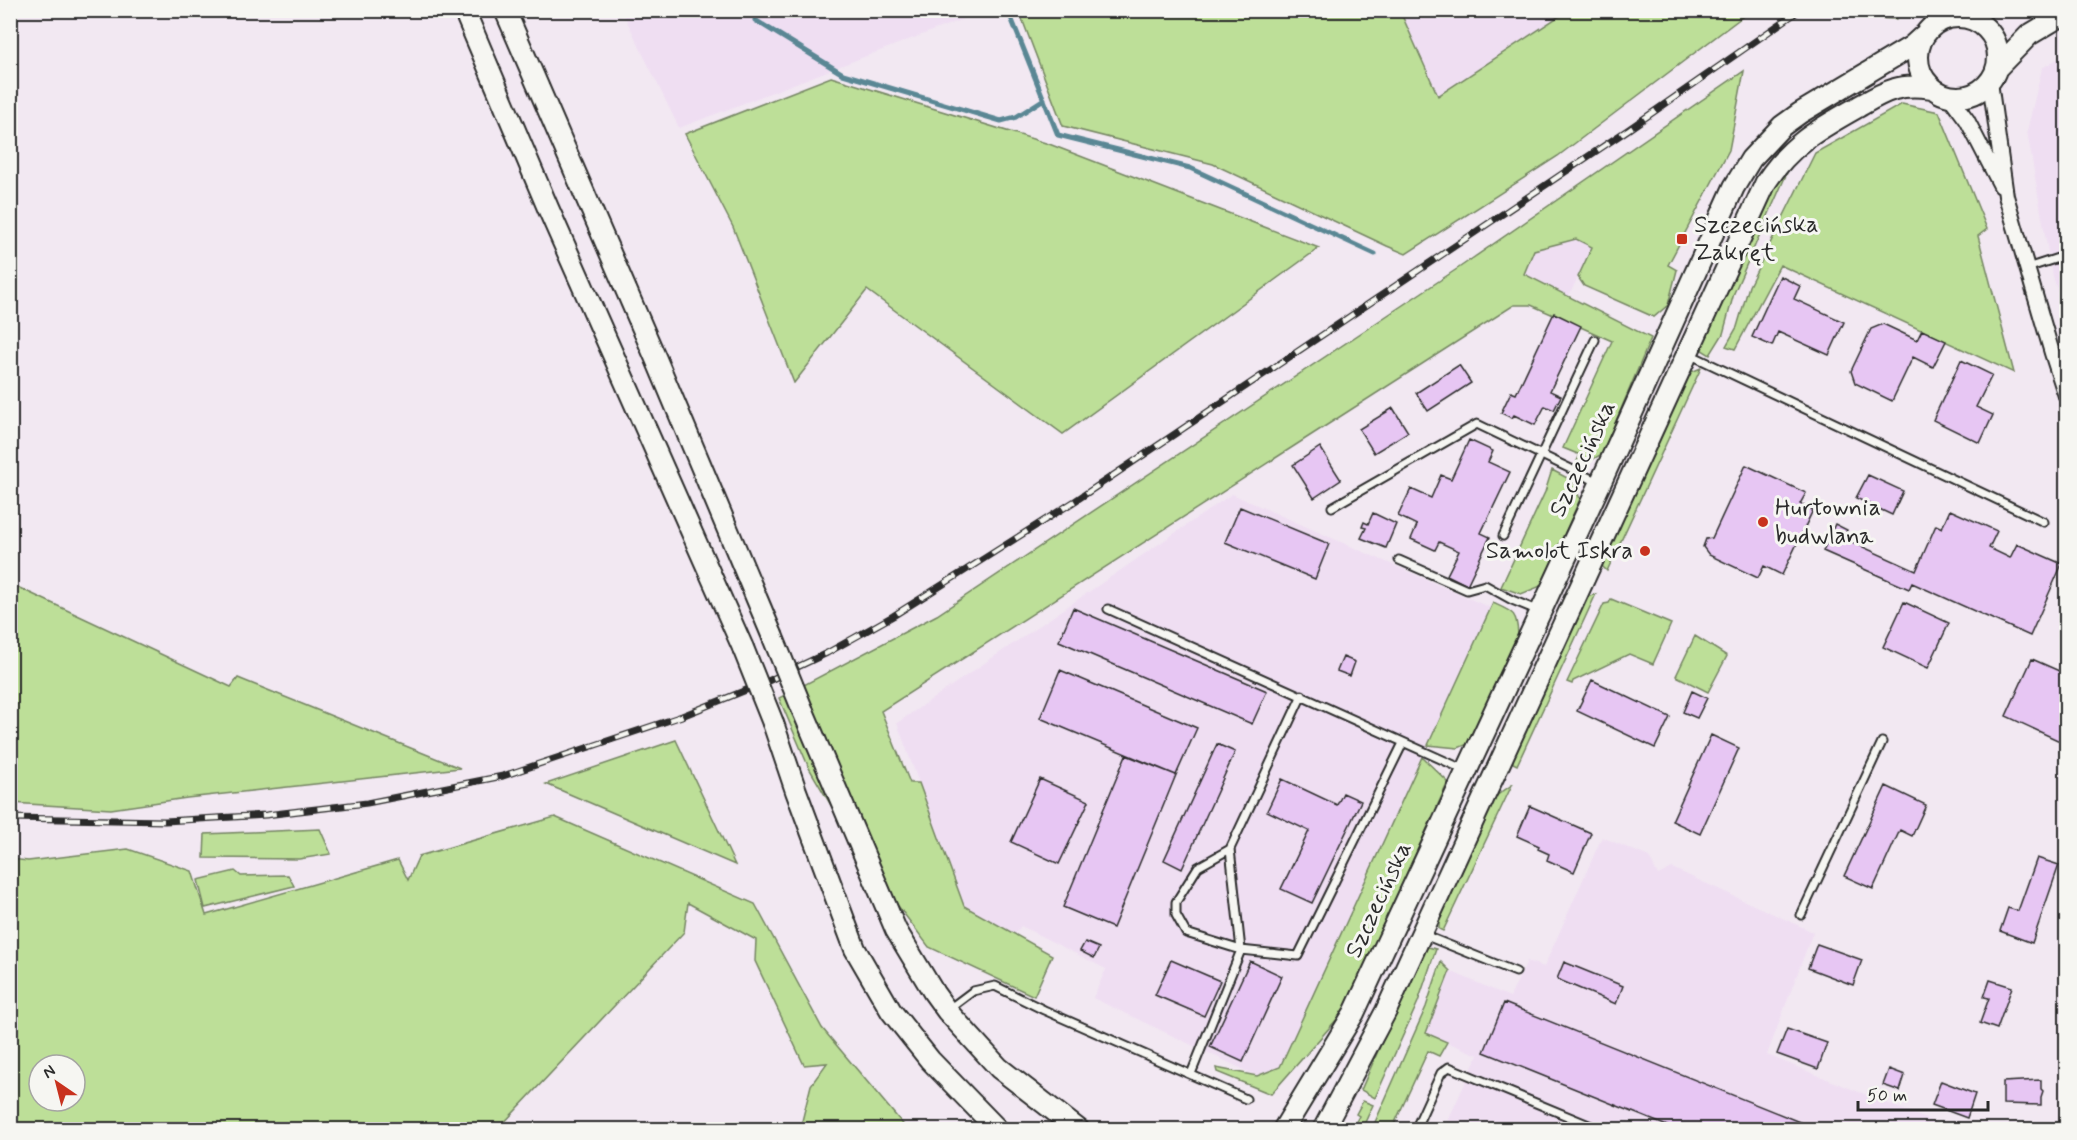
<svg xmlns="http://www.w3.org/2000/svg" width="2077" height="1140" font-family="Mynerve,sans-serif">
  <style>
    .built { fill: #efdef2 }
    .green { fill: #bddf98; stroke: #748562; stroke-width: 1.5; fill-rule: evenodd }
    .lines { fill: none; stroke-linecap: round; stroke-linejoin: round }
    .stream { stroke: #5a8794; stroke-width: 5 }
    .building { fill: #e7c6f3; stroke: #2b2b2b; stroke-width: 1.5 }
    .service-casing { stroke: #2b2b2b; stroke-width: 11 }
    .minor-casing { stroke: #2b2b2b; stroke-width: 18 }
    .secondary-casing { stroke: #2b2b2b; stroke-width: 24 }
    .service { stroke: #f6f6f2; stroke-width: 7 }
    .minor { stroke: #f6f6f2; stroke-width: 14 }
    .secondary { stroke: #f6f6f2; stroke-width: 20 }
    .rail-casing { stroke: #2b2b2b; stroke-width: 7 }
    .rail { stroke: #f6f6f2; stroke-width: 4.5; stroke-dasharray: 14; stroke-linecap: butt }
    .secondary-bridge-casing { stroke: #2b2b2b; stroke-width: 24; stroke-linecap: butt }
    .secondary-bridge { stroke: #f6f6f2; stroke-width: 20 }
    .poi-dot { fill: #c8321e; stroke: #f6f6f2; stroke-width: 2 }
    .labels { text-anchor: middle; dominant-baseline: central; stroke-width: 6; stroke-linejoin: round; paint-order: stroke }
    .poi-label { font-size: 24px; fill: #2b2b2b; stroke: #f6f6f2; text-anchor: start }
    .street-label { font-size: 24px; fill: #2b2b2b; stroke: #f6f6f2 }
  </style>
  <rect width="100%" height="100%" fill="#f2e8f2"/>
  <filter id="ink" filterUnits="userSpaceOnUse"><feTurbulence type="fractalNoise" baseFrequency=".0167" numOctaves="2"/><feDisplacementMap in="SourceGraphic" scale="12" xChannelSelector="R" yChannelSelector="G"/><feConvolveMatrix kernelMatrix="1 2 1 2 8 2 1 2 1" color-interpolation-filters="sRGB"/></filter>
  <g filter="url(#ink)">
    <path class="built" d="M959 10 963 19 679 128 622 11Z
      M1400 11H1567L1438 96Z
      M2066 54V321L2051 269 2027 131 2042 68Z
      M1576 239 1592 247 1569 296 1524 274 1534 250Z
      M1232 494 1491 608 1280 1067 1257 1076 1093 998 1106 969 1021 926 1015 934 964 906 897 723Z
      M1602 837 1649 857 1658 875 1672 868 1813 932 1767 1055 1951 1129H1444L1478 1055 1425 1033 1450 971 1510 997 1527 961 1544 967Z"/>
    <path class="green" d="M1019 11H1400L1438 96 1567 11H1750L1558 156 1406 254 1387 246 1213 164 1063 126Z
      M1863 11H1903L1896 19 1875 18Z
      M1744 71 1729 150 1668 265 1677 270 1668 305 1654 317 1584 286 1578 277 1592 247 1576 239 1534 250 1524 274 1651 338 1602 454 1588 462 1577 461 1580 455 1563 448 1612 341 1531 305H1514L881 711 910 783H919L964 906 1052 955 1034 996 929 947 877 878 845 829 809 768 779 698 937 615 1460 267Z
      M831 77 1049 144 1319 248 1063 434 867 290 794 383 733 227 685 134Z
      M1902 104 1939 112 1987 229 1978 236 2014 373 1780 265 1735 349 1726 346 1737 327 1749 286 1815 153Z
      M1805 132 1734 293 1723 334 1710 355 1702 350 1699 344 1788 145Z
      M1701 368 1607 571 1602 566 1684 375Z
      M1552 470 1573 481 1580 499 1541 586 1521 594 1501 587 1545 492Z
      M11 584 231 687 238 678 460 768 187 798 111 809 11 803Z
      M1596 594 1517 765 1513 763 1512 753 1584 598Z
      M1611 599 1671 624 1653 664 1629 654 1573 681 1572 684 1567 682 1604 604 1609 603Z
      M1493 603C1513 612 1517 612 1518 635L1468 744 1458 748 1428 745Z
      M1695 636 1727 656 1708 692 1676 676Z
      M676 740 735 865 546 784Z
      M1422 757 1448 782 1345 1010 1271 1094 1217 1072 1216 1068 1257 1076 1280 1067Z
      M1512 785 1443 931 1439 929V917L1496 796Z
      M555 817 755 904 822 1028 907 1129H800L811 1085 827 1063 804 1065 755 961 756 940 688 903 684 932 498 1129H11V859L28 861 128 849 192 871 206 915 398 860 408 880 419 856ZM39 1065H75V1101H39Z
      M320 829 331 854 299 859 204 858 205 834Z
      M235 871 241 876 288 875 294 886 205 908 198 880Z
      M1428 947 1436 949 1418 1002 1375 1098 1361 1090 1422 950Z
      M1441 962 1450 971 1426 1033 1447 1042 1439 1056 1428 1051 1392 1129H1372L1426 1007Z
      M1363 1101 1373 1105 1362 1129H1352L1359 1116 1356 1114Z"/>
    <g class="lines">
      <path class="stream" d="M1008 10 1058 135 1190 168 1375 254
        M755 20 843 74 1001 121 1016 117 1044 99"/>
    </g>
    <path class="building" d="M1780 276 1800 286 1794 299 1844 322 1829 355 1778 332 1772 346 1752 337Z
      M1554 313 1581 326 1550 391 1561 396 1554 410 1545 406 1535 425 1514 415 1512 418 1501 413 1511 392 1516 394Z
      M1883 324 1917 340 1922 330 1946 341 1933 367 1913 357 1892 401 1855 383 1851 371 1871 329Z
      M1961 360 1992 375 1976 407 1993 415 1980 443 1933 420Z
      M1459 365 1471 383 1428 411 1416 393Z
      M1393 408 1408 432 1374 453 1359 429Z
      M1469 440 1493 451 1488 462 1510 472 1481 533 1490 537 1467 585 1447 575 1459 551 1439 542 1435 550 1411 539 1417 525 1398 516 1411 489 1431 498 1441 475 1451 479Z
      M1320 447 1341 480 1314 498 1293 465Z
      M1746 465 1806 493 1800 504 1813 510 1782 575 1764 566 1758 578 1709 555 1703 547 1706 539 1712 538Z
      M1868 475 1903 491 1892 515 1856 498Z
      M1240 507 1329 544 1315 579 1225 542Z
      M1950 510 1997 531 1989 548 2010 558 2017 544 2062 564 2030 636 1912 583 1909 589 1823 551 1835 524 1847 530 1843 538 1916 571 1936 525 1942 528Z
      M1373 513 1396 524 1386 548 1361 538 1366 528 1362 527 1364 522 1368 524Z
      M1904 602 1949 623 1928 668 1883 647Z
      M1073 608 1267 691 1252 724 1059 641Z
      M1343 657 1355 662 1350 676 1337 671Z
      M2032 659 2066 674V738L2064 743 2006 716Z
      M1060 670 1197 728 1176 775 1040 718Z
      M1592 680 1670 717 1655 748 1577 711Z
      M1692 691 1707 698 1697 718 1683 712Z
      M1711 735 1739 748 1700 834 1672 821Z
      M1217 744 1235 752 1182 869 1164 860Z
      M1126 755 1176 775 1113 928 1063 907Z
      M1040 779 1089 801 1059 864 1011 842Z
      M1282 779 1337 805 1343 793 1361 801 1312 903 1281 889 1309 831 1267 811Z
      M1886 786 1926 805 1912 836 1900 830 1873 889 1844 876Z
      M1530 806 1591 833 1574 872 1547 860 1549 854 1538 849 1539 846 1517 836Z
      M2037 858 2059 865 2032 943 2000 931 2008 908 2018 911Z
      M1085 942 1099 948 1094 958 1080 951Z
      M1817 944 1862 960 1853 985 1808 968Z
      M1171 960 1220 981 1204 1016 1155 995Z
      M1250 961 1282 976 1243 1062 1210 1047Z
      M1564 962 1623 986 1616 1004 1557 979Z
      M1990 980 2012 987 1997 1029 1980 1023 1989 998 1984 997Z
      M1504 1003 1802 1123 1800 1130H1677L1484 1052Z
      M1787 1029 1827 1043 1818 1069 1777 1054Z
      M1889 1069 1905 1075 1900 1091 1883 1085Z
      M2041 1080V1089L2043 1091 2041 1097V1105L2003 1104V1082Z
      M1941 1081 1975 1094 1967 1118 1932 1105Z"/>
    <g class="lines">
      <defs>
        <path id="service" d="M2027 268 2061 257
          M1689 354 2044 522
          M1332 507 1477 424 1600 483
          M1503 536 1595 340
          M1399 560 1467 590 1485 585 1512 600 1539 611
          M1108 609 1465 770
          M1230 849 1198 867 1176 902V915L1186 933 1241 950 1230 849 1302 695
          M1801 915 1882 742
          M1424 935 1516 972
          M949 1009 973 991 995 986 1044 1010 1246 1099
          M1191 1074 1241 950 1298 956 1403 743
          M1415 1130 1441 1073 1449 1067 1601 1130"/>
        <path id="minor" d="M1990 82 2006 196 2052 353
          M1950 97 1967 120 2001 186
          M2066 374 2052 353 2066 396"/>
        <path id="secondary" d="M464 10 548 208 743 648
          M505 10 656 359 772 635
          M1918 57a40 40 0 1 1 80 0a40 40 0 1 1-80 0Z
          M1997 68 2029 35 2066 13
          M803 711 896 930 934 993 947 1011 999 1068 1079 1130
          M773 723 796 791 855 949 891 1011 930 1060 998 1130
          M1283 1130 1354 1013 1600 484 1734 187 1751 159 1782 126 1800 113 1912 46 1923 36
          M1323 1130 1386 1011 1766 182C1791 144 1819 129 1858 107 1870 100 1881 93 1895 89 1907 85 1919 86 1932 88"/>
      </defs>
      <use href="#service" class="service-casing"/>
      <use href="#minor" class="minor-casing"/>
      <use href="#secondary" class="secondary-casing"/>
      <use href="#service" class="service"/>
      <use href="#minor" class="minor"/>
      <use href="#secondary" class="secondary"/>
      <defs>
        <path id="rail" d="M10 818 165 821 266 815 367 803 503 776 682 716 766 682 827 653 893 616 1075 501 1629 129 1800 10"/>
      </defs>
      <use href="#rail" class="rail-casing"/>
      <use href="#rail" class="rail"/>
      <defs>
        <path id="secondary-bridge" d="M772 635 803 711
          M743 648 773 723"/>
      </defs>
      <use href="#secondary-bridge" class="secondary-bridge-casing"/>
      <use href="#secondary-bridge" class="secondary-bridge"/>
    </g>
  </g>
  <g class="poi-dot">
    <rect x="1676" y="233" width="12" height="12" rx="3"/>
    <circle cx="1763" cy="522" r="6"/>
    <circle cx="1645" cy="551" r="6"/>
  </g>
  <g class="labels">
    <g class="poi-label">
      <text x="1694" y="225">Szczecińska<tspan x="1694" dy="28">Zakręt</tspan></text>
      <text x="1775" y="508">Hurtownia<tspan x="1775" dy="28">budwlana</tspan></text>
      <text x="1633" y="551" text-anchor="end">Samolot Iskra</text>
    </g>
    <g class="street-label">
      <text transform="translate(1583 459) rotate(-65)">Szczecińska</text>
      <text transform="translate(1379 900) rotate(-65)">Szczecińska</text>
    </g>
  </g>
  <rect width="2077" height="1140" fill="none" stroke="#f6f6f2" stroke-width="36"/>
  <rect x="18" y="18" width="2041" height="1104" fill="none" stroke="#2b2b2b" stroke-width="2" filter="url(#ink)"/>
  <g transform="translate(57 1083) rotate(325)"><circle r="28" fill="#f6f6f2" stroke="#a5a5a2" stroke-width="1.5"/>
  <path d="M0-4.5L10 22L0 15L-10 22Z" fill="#c8321e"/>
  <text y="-9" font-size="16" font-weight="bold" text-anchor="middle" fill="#2b2b2b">N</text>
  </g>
  <path d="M1858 1101v9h130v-9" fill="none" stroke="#2b2b2b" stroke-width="3"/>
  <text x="1867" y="1101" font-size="18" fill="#2b2b2b" stroke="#f6f6f2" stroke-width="4.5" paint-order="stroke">50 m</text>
</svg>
